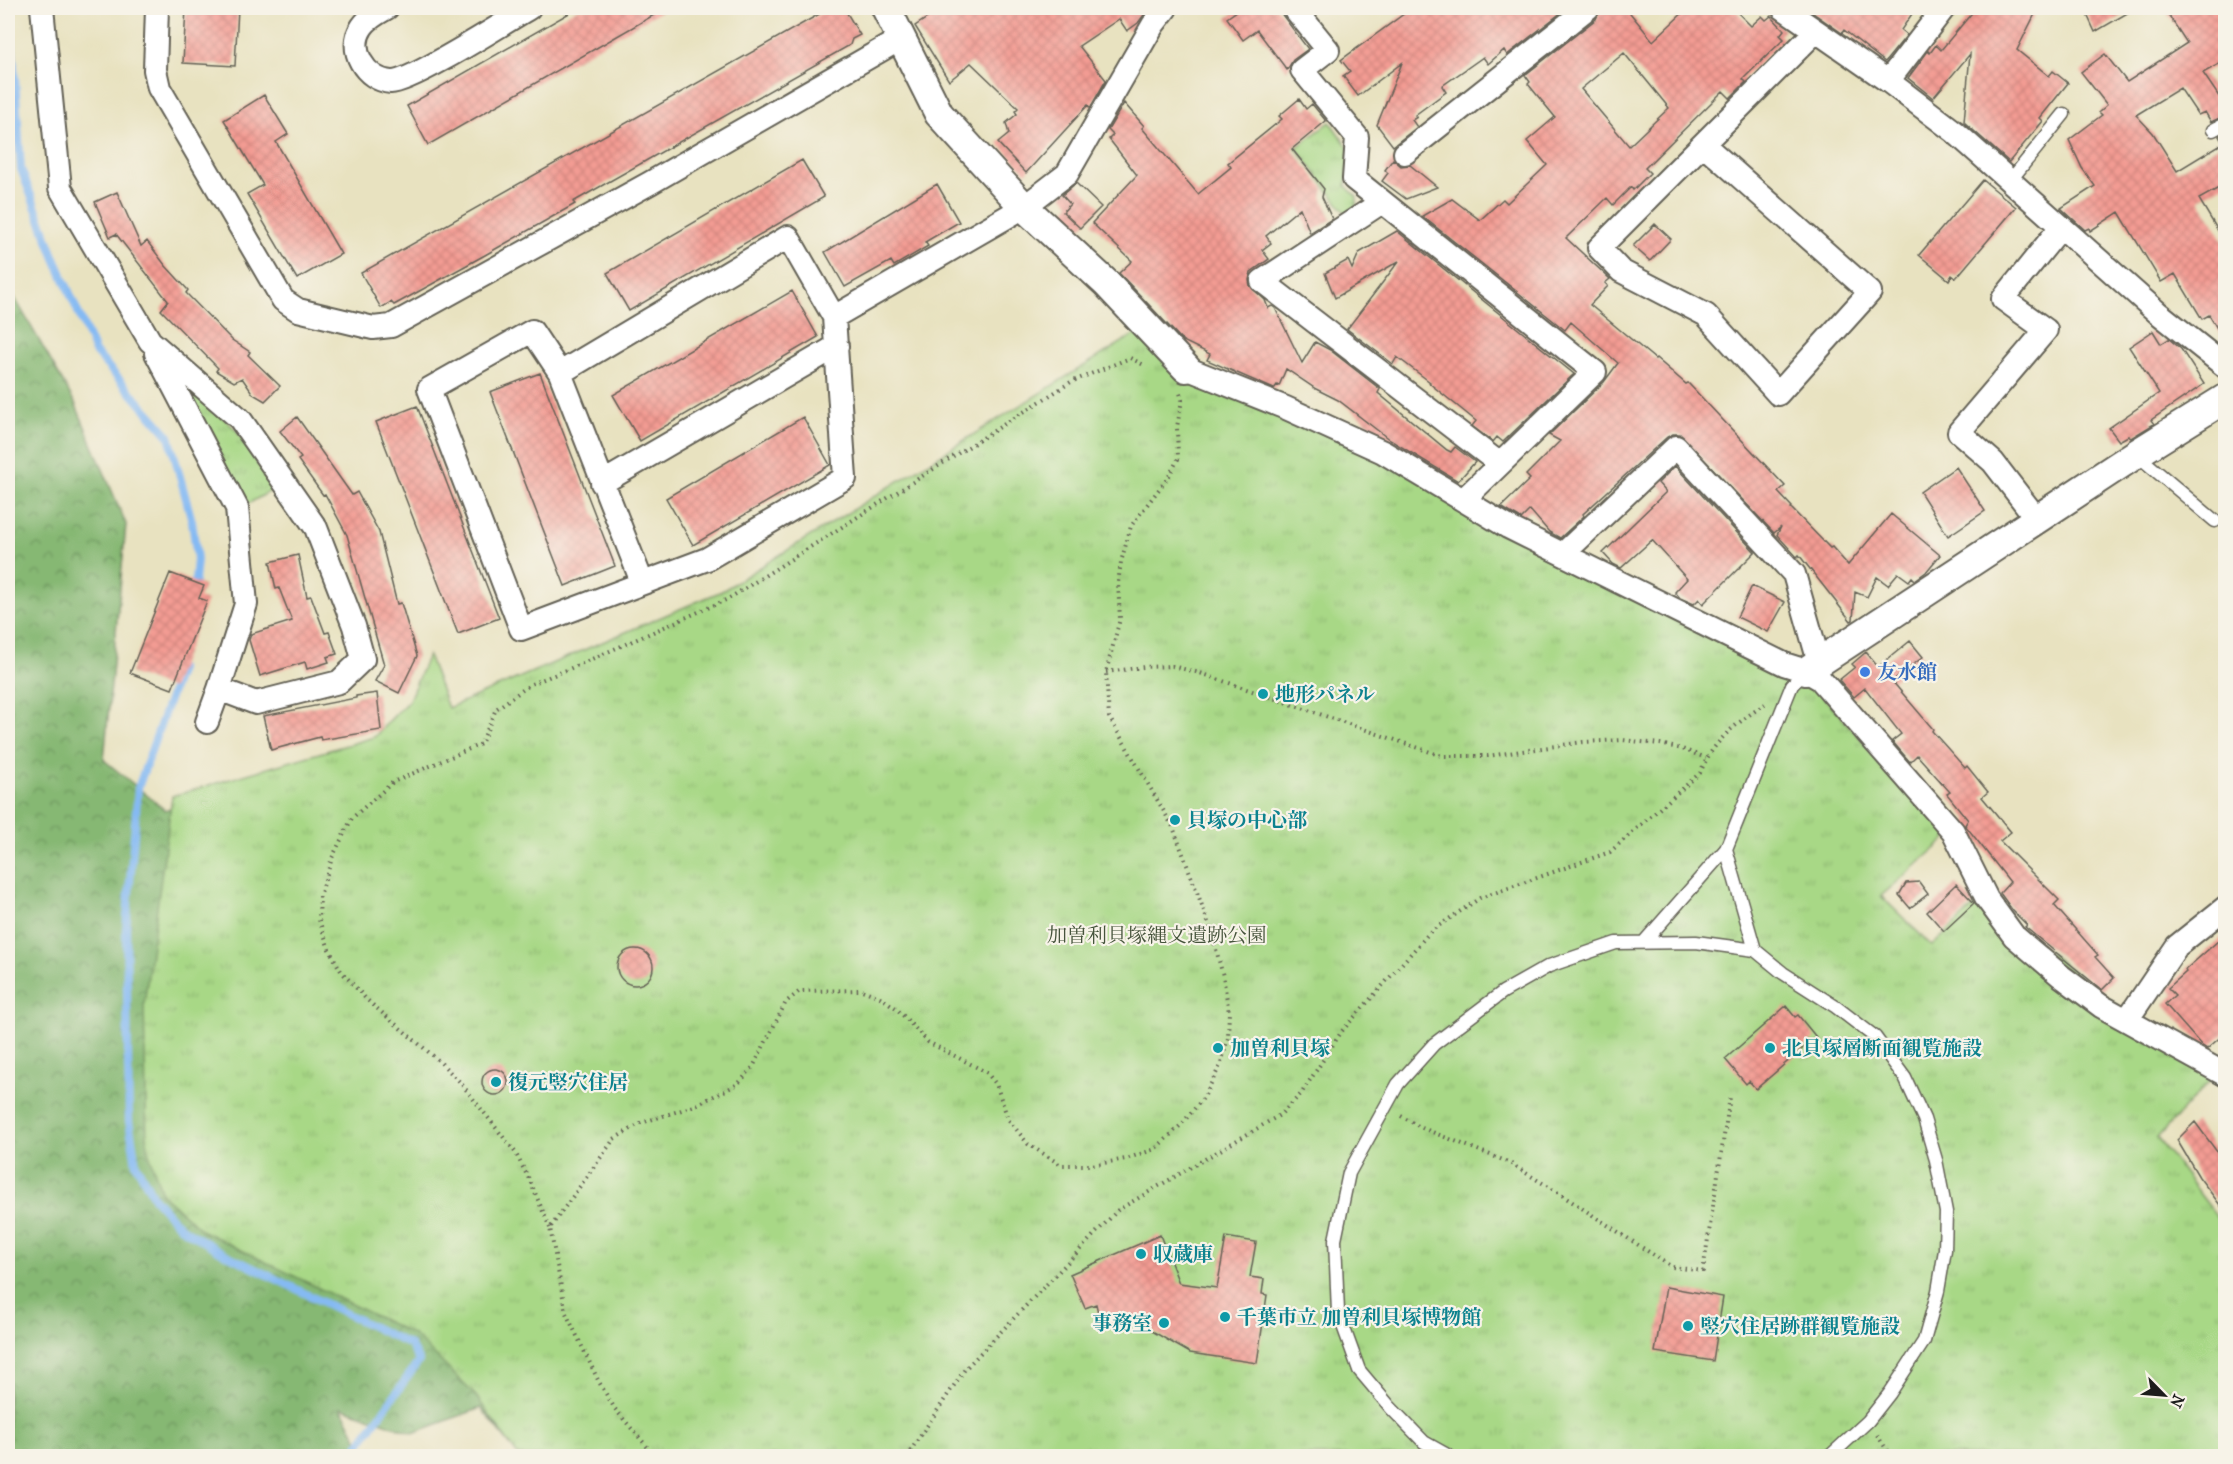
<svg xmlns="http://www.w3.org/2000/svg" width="2233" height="1464" font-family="'IM FELL French Canon','Noto Serif JP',serif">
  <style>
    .forest { fill: url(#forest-crowns); stroke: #516a48; stroke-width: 1.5 }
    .park { fill: url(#park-tufts); stroke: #627a51; stroke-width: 1.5 }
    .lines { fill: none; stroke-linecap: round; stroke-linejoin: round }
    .stream { stroke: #85baf3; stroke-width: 8 }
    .building { fill: url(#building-cross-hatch); fill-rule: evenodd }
    .service-casing { stroke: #636155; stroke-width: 15 }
    .minor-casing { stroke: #636155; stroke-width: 26 }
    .tertiary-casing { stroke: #636155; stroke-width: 32 }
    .path { stroke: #636155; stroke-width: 4; stroke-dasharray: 1.5 4.5; stroke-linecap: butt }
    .service { stroke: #fff; stroke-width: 12 }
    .minor { stroke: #fff; stroke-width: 22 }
    .tertiary { stroke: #fff; stroke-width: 28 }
    .shop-dot { fill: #3f7fe0; stroke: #f7f3e8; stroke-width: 2 }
    .culture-dot { fill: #0f9aa8; stroke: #f7f3e8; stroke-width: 2 }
    .labels { text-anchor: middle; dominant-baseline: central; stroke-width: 4.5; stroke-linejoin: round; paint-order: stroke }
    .shop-label { font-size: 20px; font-weight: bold; fill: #366cbe; stroke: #f7f3e8; text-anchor: start }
    .culture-label { font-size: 20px; font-weight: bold; fill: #0d838f; stroke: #f7f3e8; text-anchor: start }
    .park-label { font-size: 20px; fill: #46543c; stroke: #f7f3e8 }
  </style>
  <defs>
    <pattern id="forest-crowns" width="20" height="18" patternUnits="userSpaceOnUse" patternTransform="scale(1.5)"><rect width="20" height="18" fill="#86b873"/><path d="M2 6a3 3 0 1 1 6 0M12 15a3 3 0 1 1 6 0" fill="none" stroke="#6d955e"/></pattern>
    <pattern id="park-tufts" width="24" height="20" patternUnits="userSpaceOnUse" patternTransform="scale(1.5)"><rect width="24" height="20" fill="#a8d886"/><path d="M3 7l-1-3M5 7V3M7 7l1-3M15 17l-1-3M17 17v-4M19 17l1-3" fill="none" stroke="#90b973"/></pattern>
    <pattern id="building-cross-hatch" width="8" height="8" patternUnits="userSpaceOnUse" patternTransform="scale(1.5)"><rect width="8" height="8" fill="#f39b93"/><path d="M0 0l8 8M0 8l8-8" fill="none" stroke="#d0857e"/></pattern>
  </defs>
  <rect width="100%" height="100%" fill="#f7f3e8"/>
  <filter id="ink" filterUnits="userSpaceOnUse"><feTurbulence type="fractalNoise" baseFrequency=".0167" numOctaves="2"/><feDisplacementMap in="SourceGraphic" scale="12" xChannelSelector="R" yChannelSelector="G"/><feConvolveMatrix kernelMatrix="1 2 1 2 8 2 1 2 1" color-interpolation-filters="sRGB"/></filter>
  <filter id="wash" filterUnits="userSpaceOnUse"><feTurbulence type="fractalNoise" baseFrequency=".008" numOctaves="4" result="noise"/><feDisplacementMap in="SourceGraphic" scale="24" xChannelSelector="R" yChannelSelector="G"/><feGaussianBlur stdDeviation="1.35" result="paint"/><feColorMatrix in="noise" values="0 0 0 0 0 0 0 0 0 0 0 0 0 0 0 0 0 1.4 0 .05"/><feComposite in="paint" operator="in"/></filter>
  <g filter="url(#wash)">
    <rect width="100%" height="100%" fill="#e8e2c0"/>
    <path class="forest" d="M8 286 75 403 126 524 104 760 165 810 319 754 519 1456 481 1408 413 1433 341 1407 366 1456H8Z"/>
    <path class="park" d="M1330 122 1349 149 1346 186 1357 197 1356 207 1347 215 1296 148Z
      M1135 334 1370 453 1811 683 1949 837 1881 896 1932 946 1980 901 2213 1077 2157 1138 2225 1227V1456H518L476 1396 414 1335 203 1231 162 1194 147 1147 144 1005 172 796 374 737 409 700 428 655 448 708 722 591Z
      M194 390 237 431 274 489 248 504 216 457 184 398Z"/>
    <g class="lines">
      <path class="stream" d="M8 8 15 79 21 169 54 256 95 352 169 436 192 521 197 559 194 592
        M180 669 138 788 126 929 129 1121 136 1164 154 1198 180 1227 223 1253 410 1345 419 1361 358 1446 365 1456"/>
    </g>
    <g id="blocks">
      <path class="building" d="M186 8H238L235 66 183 63Z
        M578 8H666L428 145 407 106Z
        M830 8H844L860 35 852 39 850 45 573 202 575 204 485 255 394 305 391 302 381 308 361 273Z
        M920 8H1149L1138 23 1127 31 1119 19 1079 46 1106 80 1090 108 1088 105 1026 173 998 143 1009 134 1006 123 1017 114 1015 111 1018 108 971 63 949 81 915 26 927 18Z
        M1241 8H1277L1308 49 1293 60 1287 70 1257 30 1243 40 1227 18Z
        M1412 8H1567L1507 55 1504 50 1488 64 1483 57 1442 86 1446 92 1415 115 1417 117 1412 120 1417 127 1393 146 1377 125 1402 63 1358 96 1343 76 1350 71 1341 60Z
        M1601 8H1626L1653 41 1688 8H1733L1751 26 1762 16 1766 20 1771 16 1784 30 1780 35 1784 39 1743 79 1746 82 1730 98 1723 91 1645 168 1650 173 1633 190 1631 187 1613 205 1607 198 1566 238 1610 279 1605 283 1608 286 1590 305 1655 359 1656 358 1686 384 1688 383 1785 486 1778 492 1792 507 1791 508 1830 548 1832 547 1848 565 1891 514 1940 555 1926 572 1915 580 1912 577 1909 581 1898 573 1888 585 1877 577 1867 597 1855 592 1853 620 1851 621 1799 555 1797 557 1777 535 1781 527 1774 533 1680 434H1673L1667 437 1583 514 1584 516 1560 538 1549 532 1530 510 1521 519 1501 507 1530 479 1526 475 1560 441 1549 435 1604 382 1618 363 1571 322 1565 330 1422 216 1452 199 1480 220 1503 199 1507 203 1547 165 1527 141 1555 117 1528 84 1530 82 1525 75 1596 19ZM1624 53 1669 108 1629 146 1581 89Z
        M1806 8H1916L1901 30 1907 35 1885 62 1844 30 1842 33Z
        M1976 8H2038L2017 50 2049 76 2053 71 2068 83 2040 118 2043 121 2009 162 1964 122 1970 54 1933 98 1908 78 1928 51 1930 53 1936 45 1941 50Z
        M2084 8H2136L2095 32Z
        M2164 8H2218L2226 19V60L2203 73 2226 107V115L2211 122 2205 112 2198 115 2180 88 2136 115 2153 133 2177 171 2223 143 2219 136 2226 133V184L2199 199 2226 244V343L2209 315 2202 319 2175 274 2161 282 2119 212 2090 231 2089 228 2085 230 2061 208 2095 186 2082 168 2069 140 2102 115 2099 112 2107 105 2081 72 2105 54 2127 82 2187 43Z
        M264 95 288 134 276 142 341 254 297 279 247 194 263 185 224 120Z
        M1299 99 1306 109 1312 104 1326 121 1292 149 1324 189 1322 197 1332 219 1310 233 1300 208 1266 236 1271 243 1262 250 1269 259 1251 272 1249 280 1250 286 1265 300 1268 308 1272 306 1275 308 1302 363 1315 342 1330 350 1380 389 1378 393 1447 450 1451 452 1455 447 1475 462 1458 481 1390 440 1338 400 1316 389 1286 369 1279 386 1277 385 1274 389 1207 360 1210 354 1183 341 1119 273 1132 261 1092 223 1137 175 1109 139 1113 135 1108 130 1124 103 1144 126 1142 128 1198 194 1231 167 1228 163 1282 119 1279 116Z
        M1393 159 1401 166 1410 165 1437 187 1406 199 1382 181 1388 173 1385 170Z
        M802 160 824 197 629 311 607 273Z
        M1983 180 2016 207 1956 278 1952 275 1949 280 1919 255Z
        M1076 183 1101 207 1080 228 1063 212 1070 204 1062 195Z
        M937 184 959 222 925 242 928 246 894 266 891 261 845 287 825 252Z
        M117 192 141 246 147 241 165 265 188 290 186 293 232 340 250 352 248 355 280 386 265 401 253 394 242 378 234 382 216 371 218 368 161 310 168 301 116 234 110 237 95 202Z
        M1655 224 1671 239 1650 261 1633 246Z
        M1397 231 1574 374 1503 442 1497 437 1493 442 1472 426 1476 421 1429 383 1430 382 1397 357 1393 364 1347 329 1399 261 1335 298 1325 273 1348 260 1352 269 1359 253Z
        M792 291 818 337 640 441 613 395Z
        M2153 331 2161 344 2169 339 2181 349 2204 384 2151 420 2154 424 2131 438 2128 436 2119 441 2109 428 2159 393 2129 347Z
        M540 373 615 566 565 586 490 392Z
        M417 406 499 618 458 634 376 422Z
        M297 417 352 495 357 492 379 532 397 604 401 603 417 656 399 693 375 681 384 665 347 535 325 494 323 495 298 460 301 458 280 431Z
        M803 417 830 465 693 545 666 498Z
        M1675 466 1755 552 1703 604 1699 599 1694 604 1680 598 1675 592 1687 579 1652 540 1621 568 1613 564 1603 553 1666 492 1658 483Z
        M1956 467 1985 511 1948 536 1920 492Z
        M298 555 307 597 311 596 325 633 329 632 337 654 327 657 329 662 307 669 305 662 260 676 249 640 251 634 292 621 279 588 276 589 270 562Z
        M170 573 204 586 199 598 207 601 172 689 130 673Z
        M1752 586 1785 602 1768 632 1737 617Z
        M1910 641 1923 657 1892 681 1933 729 1932 731 1965 768 1967 766 1988 792 1982 797 2011 832 2000 841 2059 900 2054 905 2098 955 2095 957 2114 978 2102 990 2025 927 2027 925 2013 911 2000 893 2010 882 1965 825 1968 820 1947 794 1950 792 1917 755 1910 762 1892 741 1901 734 1865 688 1854 697 1839 680 1855 667 1852 664 1866 652 1878 667Z
        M377 693 381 730 321 740 320 737 271 750 263 716 356 698V696Z
        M1919 882 1928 894 1910 908 1899 895 1906 883Z
        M1956 884 1974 903 1944 931 1927 912Z
        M2226 934V1032L2207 1049 2202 1046 2165 1004 2175 995 2168 988 2186 972 2185 970Z
        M617 967a18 18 0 1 1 36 0a18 18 0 1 1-36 0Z
        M1786 1006 1795 1017 1798 1015 1816 1037 1756 1089 1749 1081 1746 1084 1725 1059Z
        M482 1082a13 13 0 1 1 26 0a13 13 0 1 1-26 0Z
        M2195 1122 2226 1164V1213L2199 1177 2177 1140Z
        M1160 1235 1179 1283 1217 1288 1226 1237 1256 1242 1250 1277 1264 1279 1262 1294 1267 1295 1257 1363 1190 1353 1121 1313 1113 1326 1099 1317 1096 1304 1085 1308 1070 1274Z
        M1666 1287 1723 1297 1713 1361 1655 1352Z"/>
    </g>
  </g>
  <g filter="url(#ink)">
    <use href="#blocks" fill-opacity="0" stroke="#636155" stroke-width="1.5"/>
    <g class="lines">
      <defs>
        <path id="service" d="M2213 130 2226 123
          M2010 181 2064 114
          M2136 454 2215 521
          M1644 942 1726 849
          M1755 950 1726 849 1792 685 1806 671
          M1449 1456 1424 1442 1391 1408 1359 1370 1338 1312 1335 1240 1349 1173 1398 1084 1434 1044 1503 992 1549 966 1616 943 1696 942 1755 950 1783 973 1836 1007 1875 1037 1905 1078 1924 1119 1936 1160 1946 1212 1945 1250 1938 1291 1924 1341 1890 1393 1868 1421 1830 1456"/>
        <path id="minor" d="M42 8 60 188 150 341 240 419 316 528 354 626 363 659 339 682 256 703 219 689 207 722
          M157 8 155 70 159 88 283 300 298 310 373 328 391 326 650 183 902 38
          M387 8C378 13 368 18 362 27 347 49 365 80 391 82 410 83 507 21 529 8
          M1294 8 1328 50 1302 70 1357 137 1354 179 1595 372 1463 500
          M1783 8 1888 81 1955 132 2157 312 2226 367
          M1888 81 1944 8
          M1703 144 1870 292 1778 394 1706 315 1621 271 1599 248 1816 31
          M1405 153 1588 8
          M1382 202 1262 281 1500 464
          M834 317 1024 207 1067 174 1153 25 1166 8
          M156 353 237 508 246 604 219 689
          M1186 368 1286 408 1383 452 1508 527 1784 664 1806 671 1820 679 1953 831 1987 899 2014 936 2061 976 2101 1006 2226 1075
          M560 373 788 237 834 317 845 478 707 559 521 629 429 389 532 331 560 373 642 582
          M602 483 837 346
          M2037 519 1993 462 1959 432 2046 330 2003 299 2061 227
          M1563 554 1676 447 1794 574 1819 662
          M2127 1020 2177 946 2226 907"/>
        <path id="tertiary" d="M886 8 939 114 1024 207 1106 283 1186 368
          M1806 671 2136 454 2226 398"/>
      </defs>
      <use href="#service" class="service-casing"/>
      <use href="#minor" class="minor-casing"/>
      <use href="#tertiary" class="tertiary-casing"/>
      <path class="path" d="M1106 672 1144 667 1172 666 1200 673 1442 756H1488L1583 742 1622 740 1660 744 1682 749 1706 758
        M1401 1116 1422 1128 1508 1162 1557 1192 1672 1267 1703 1271 1730 1097
        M550 1228 530 1181 515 1152 460 1082 438 1060 367 1000 341 971 329 949 319 920 320 896 332 858 352 818 393 782 481 744 496 709 531 684 569 669 728 599 1071 382 1130 358 1146 366
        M1877 1435 1891 1456
        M655 1456 615 1409 599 1382 566 1313 550 1228 614 1139 641 1123 694 1106 738 1084 753 1067 786 1002 800 991 862 990 880 997 896 1008 928 1042 986 1072 996 1084 1008 1119 1028 1144 1061 1165H1092L1126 1159 1155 1149 1181 1125 1204 1097 1221 1064 1228 1038 1229 1012 1223 976 1211 930 1173 827 1109 717 1106 672 1120 619 1118 583 1121 562 1131 526 1169 476 1178 459 1177 427 1182 400 1180 393
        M907 1456 965 1369 1118 1210 1280 1115 1301 1094 1342 1031 1431 931 1480 898 1610 852 1700 773C1714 739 1736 724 1765 704"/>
      <use href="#service" class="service"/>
      <use href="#minor" class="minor"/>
      <use href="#tertiary" class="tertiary"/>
    </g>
  </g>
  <circle class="shop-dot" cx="1865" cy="672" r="6"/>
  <g class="culture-dot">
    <circle cx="1263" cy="694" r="6"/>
    <circle cx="1175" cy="820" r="6"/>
    <circle cx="1218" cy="1048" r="6"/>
    <circle cx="1770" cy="1048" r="6"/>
    <circle cx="496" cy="1082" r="6"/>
    <circle cx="1141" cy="1254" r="6"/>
    <circle cx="1225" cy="1317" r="6"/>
    <circle cx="1164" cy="1323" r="6"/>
    <circle cx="1688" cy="1326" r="6"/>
  </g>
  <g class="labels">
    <g class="shop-label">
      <text x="1877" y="672">友水館</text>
    </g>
    <g class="culture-label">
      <text x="1275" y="694">地形パネル</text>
      <text x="1187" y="820">貝塚の中心部</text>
      <text x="1230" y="1048">加曽利貝塚</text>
      <text x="1782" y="1048">北貝塚層断面観覧施設</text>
      <text x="508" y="1082">復元竪穴住居</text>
      <text x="1153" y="1254">収蔵庫</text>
      <text x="1237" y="1317">千葉市立 加曽利貝塚博物館</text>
      <text x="1152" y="1323" text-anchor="end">事務室</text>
      <text x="1700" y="1326">竪穴住居跡群観覧施設</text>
    </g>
    <g class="park-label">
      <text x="1157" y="935">加曽利貝塚縄文遺跡公園</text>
    </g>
  </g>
  <rect width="2233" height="1464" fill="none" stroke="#f7f3e8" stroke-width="30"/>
  <g transform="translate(2164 1395) rotate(115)" stroke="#f7f3e8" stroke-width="4.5" paint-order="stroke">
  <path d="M0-4.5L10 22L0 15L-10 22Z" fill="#1c1c1c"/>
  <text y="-9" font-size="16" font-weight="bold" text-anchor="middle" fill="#1c1c1c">N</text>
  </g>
</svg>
